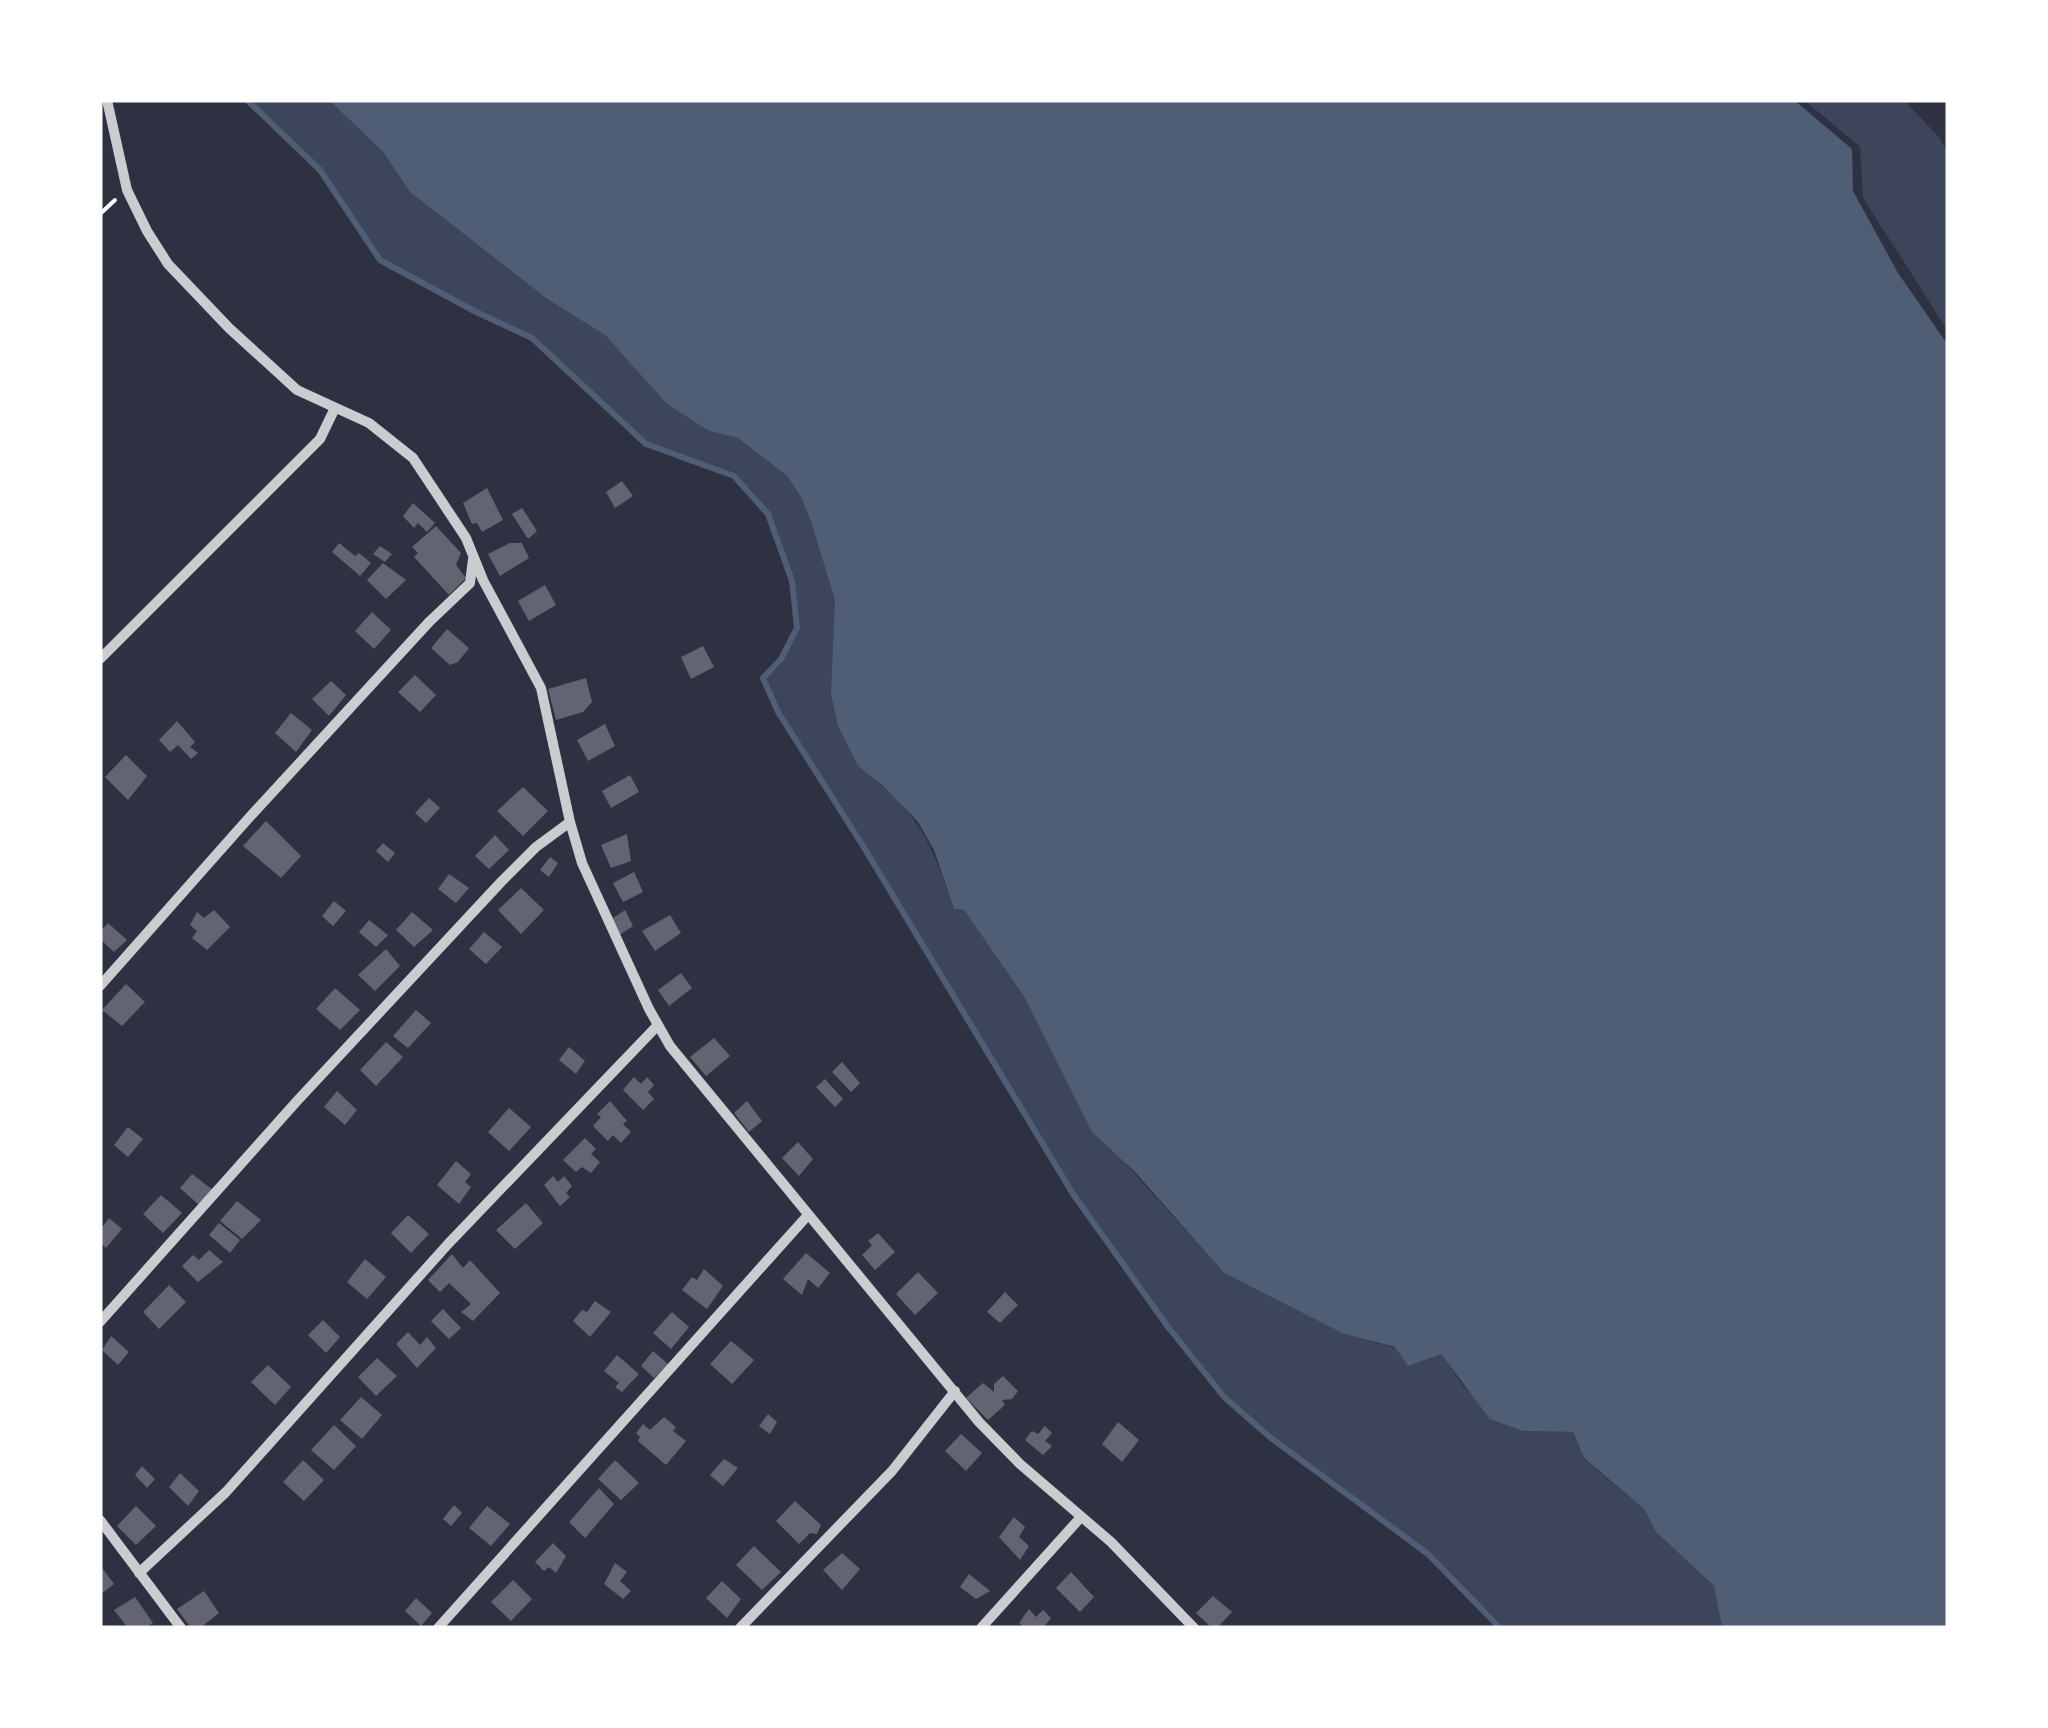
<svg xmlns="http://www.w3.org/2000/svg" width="2048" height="1728" font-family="'Alegreya Sans',sans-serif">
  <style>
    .green { fill: #3c4559 }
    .water { fill: #4f5d75 }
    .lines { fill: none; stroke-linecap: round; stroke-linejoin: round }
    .stream { stroke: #4f5d75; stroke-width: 6 }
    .building { fill: #626471 }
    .path { stroke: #fff; stroke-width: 4 }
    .minor { stroke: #caccd0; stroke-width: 10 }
  </style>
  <rect width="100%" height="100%" fill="#2d3142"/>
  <path class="green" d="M247 100H329L383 152 410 192 546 298 606 336 634 365 709 431 738 438 787 476 801 497 811 522 835 600 834 645 858 766C919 814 929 836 954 909L964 910 1025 998 1078 1100 1125 1163 1224 1273 1344 1334 1395 1348 1441 1353 1464 1387 1523 1431 1573 1432 1584 1459 1644 1509 1656 1532 1714 1586 1722 1628H1500L1428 1554 1271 1438 1224 1397 1168 1327 1073 1193 863 846 778 712 763 678 781 659 797 628 792 581 768 514 734 475 646 444 532 338 476 312 380 260 320 170Z
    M1804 100H1904L1939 137 1948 153V331L1863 198 1860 147Z"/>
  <path class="water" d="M329 100H1794L1852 149 1853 191 1898 273 1948 345V1628H1722L1714 1586 1656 1532 1644 1509 1584 1458 1573 1432 1523 1431 1490 1419 1441 1354 1408 1366 1395 1347 1344 1334 1224 1273 1135 1172 1092 1132 1025 998 964 910 954 909 934 850 918 822 884 787 858 766 838 726 831 694 835 600 811 522 801 497 787 476 738 438 709 431 667 404 606 336 546 298 410 192 383 152Z"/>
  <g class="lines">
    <path class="stream" d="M247 100 320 170 380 260 476 312 532 338 646 444 734 476 768 514 792 581 797 628 781 659 763 678 778 712 863 846 1073 1194 1168 1327 1224 1397 1271 1438 1428 1554 1500 1628"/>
  </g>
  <path class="building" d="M622 481 633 496 615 508 606 492Z
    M487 488 503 520 482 532 477 523 472 524 463 503Z
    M413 503 435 523 427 532 418 523 414 528 403 516Z
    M522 508 537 531 528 539 512 514Z
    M436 526 461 553 456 565 466 578 449 595 414 557 418 553 412 547Z
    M339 543 355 556 359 553 371 563 360 576 332 552Z
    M510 543H522L529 558 500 576 488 554Z
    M380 546 392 554 385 562 373 554Z
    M383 563 406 580 386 599 367 580Z
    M545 585 556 605 529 621 518 601Z
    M372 612 391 630 374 649 355 631Z
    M447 629 469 648 458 662 450 665 431 648Z
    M703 646 714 667 691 679 681 657Z
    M415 675 436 695 420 712 398 692Z
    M586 678 592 702 583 712 556 720 548 689Z
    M331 681 346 695 329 716 312 699Z
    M291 713 312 730 296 752 275 733Z
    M177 721 195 742 190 747 198 753 191 759 178 745 170 752 159 740Z
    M605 724 615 746 588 761 577 740Z
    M126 755 147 776 128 800 105 777Z
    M630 775 639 792 611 808 602 791Z
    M523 787 548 811 523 836 497 811Z
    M429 798 440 808 426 823 415 813Z
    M266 821 301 856 281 878 243 846Z
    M627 834 631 861 611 868 601 845Z
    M495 835 509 850 489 869 475 856Z
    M383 843 395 853 388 862 376 851Z
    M550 857 558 863 549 877 540 870Z
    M634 872 643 892 623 902 613 883Z
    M449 874 469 888 456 903 438 889Z
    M521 888 544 910 521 934 498 910Z
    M334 901 346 911 333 926 322 916Z
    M214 910 230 927 207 950 192 938 197 931 190 925 197 912 204 918Z
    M625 910 633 926 618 936 610 920Z
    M412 912 433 930 414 947 396 930Z
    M670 915 681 933 655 951 642 931Z
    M369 920 388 935 376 947 359 932Z
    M108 923 127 940 114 952 100 939V932Z
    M484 932 502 947 486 964 469 949Z
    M386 949 400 966 375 991 358 975Z
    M681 973 692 988 669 1006 658 990Z
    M126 984 145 1002 122 1026 102 1010Z
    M335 988 360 1010 340 1030 316 1009Z
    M416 1010 431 1023 408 1048 393 1036Z
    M714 1038 730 1056 706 1076 690 1057Z
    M386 1042 403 1057 376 1086 360 1070Z
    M569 1047 585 1061 576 1074 559 1060Z
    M842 1062 860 1083 851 1092 832 1072Z
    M634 1077 641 1084 647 1077 654 1085 648 1092 654 1099 643 1110 623 1090Z
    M825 1079 843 1099 835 1107 816 1087Z
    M337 1091 357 1110 345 1125 324 1107Z
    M610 1101 627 1121 623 1124 631 1132 621 1143 613 1135 608 1141 593 1126 601 1117 597 1114Z
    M747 1101 762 1121 749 1132 734 1113Z
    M509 1108 531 1127 509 1151 488 1132Z
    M128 1127 143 1139 128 1157 114 1145Z
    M585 1138 596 1149 591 1154 600 1162 591 1173 582 1167 576 1172 563 1160Z
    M798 1142 813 1159 799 1176 782 1158Z
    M456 1161 471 1174 465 1182 471 1187 459 1204 437 1185Z
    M192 1174 213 1190 199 1205 180 1188Z
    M553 1176 558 1182 564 1176 572 1186 566 1193 570 1197 560 1206 544 1185Z
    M161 1195 182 1213 163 1233 143 1214Z
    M237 1201 261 1220 242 1239 220 1221Z
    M526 1203 543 1223 515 1249 496 1230Z
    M408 1215 429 1234 411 1253 391 1233Z
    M109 1218 122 1229 106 1248 100 1242V1230Z
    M219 1223 240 1240 230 1253 209 1235Z
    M878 1233 895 1252 875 1270 862 1255 872 1245 868 1241Z
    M209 1250 223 1262 198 1282 182 1266 193 1255 199 1260Z
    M806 1253 830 1273 818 1288 808 1279 802 1295 783 1279Z
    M452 1254 463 1268 470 1260 500 1293 473 1321 461 1312 471 1304 449 1283 440 1292 428 1280Z
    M365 1259 386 1277 367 1299 347 1282Z
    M704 1269 723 1286 707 1309 682 1290 692 1277 697 1280Z
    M918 1272 938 1293 915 1315 896 1294Z
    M169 1285 186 1302 159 1329 143 1312Z
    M1005 1292 1018 1305 1000 1323 987 1312Z
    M595 1301 611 1312 590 1337 573 1321 582 1310 587 1312Z
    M443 1309 461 1328 449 1339 431 1321Z
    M672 1312 689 1327 671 1349 653 1333Z
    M323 1320 340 1337 326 1353 308 1335Z
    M408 1332 420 1345 427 1337 436 1348 417 1368 396 1344Z
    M111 1336 129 1352 118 1365 102 1350Z
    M731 1341 754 1360 732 1384 710 1364Z
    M653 1351 668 1364 654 1378 641 1366Z
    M617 1355 639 1374 622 1392 615 1387 619 1383 604 1371Z
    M377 1358 397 1376 376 1396 358 1377Z
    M268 1365 291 1387 275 1405 251 1382Z
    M1003 1376 1018 1391 1012 1399 1002 1400 1005 1405 988 1420 966 1398 983 1383 994 1392V1384Z
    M361 1397 382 1415 362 1439 340 1420Z
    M768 1414 777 1422 770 1434 759 1426Z
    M664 1417 676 1427 673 1431 686 1441 666 1465 638 1441 640 1437 636 1433 643 1424 650 1430Z
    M1118 1422 1139 1440 1122 1462 1102 1444Z
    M334 1425 356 1446 334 1470 311 1450Z
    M1045 1426 1052 1433 1045 1441 1052 1446 1043 1455 1025 1440 1032 1431 1038 1434Z
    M961 1434 982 1453 966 1471 945 1451Z
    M724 1459 738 1468 723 1486 710 1475Z
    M303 1460 324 1480 304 1501 283 1482Z
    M615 1460 639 1483 621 1500 598 1479Z
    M142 1466 155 1479 147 1488 135 1475Z
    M180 1473 199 1491 188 1506 169 1487Z
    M599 1488 614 1504 585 1538 569 1522Z
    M795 1501 821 1525 817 1534 810 1533 799 1544 776 1521Z
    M454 1505 462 1513 451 1526 443 1519Z
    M136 1506 156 1526 136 1545 117 1526Z
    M487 1506 510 1524 491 1546 469 1528Z
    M1014 1517 1025 1527 1019 1537 1029 1546 1020 1560 999 1537Z
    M553 1543 566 1556 556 1573 549 1567 544 1571 535 1562Z
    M754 1546 781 1572 762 1590 736 1565Z
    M842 1553 860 1569 842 1590 823 1570Z
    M615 1563 627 1572 620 1581 631 1591 623 1599 604 1584Z
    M100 1565 114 1584 100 1595Z
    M1071 1572 1094 1597 1080 1612 1056 1588Z
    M969 1574 990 1591 976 1599 960 1587Z
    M513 1580 532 1599 511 1621 491 1602Z
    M722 1581 741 1599 727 1618 706 1598Z
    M204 1591 219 1613 200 1628H191L177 1609Z
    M1213 1596 1232 1612 1217 1628H1212L1196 1613Z
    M135 1597 153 1623 144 1628H128L114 1610Z
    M416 1598 432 1613 421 1626 405 1611Z
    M1029 1609 1036 1617 1043 1610 1051 1618 1043 1628H1025L1019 1623Z"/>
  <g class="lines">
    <path class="path" d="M100 214 115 200"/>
    <path class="minor" d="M107 100 127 190 147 231 168 264 229 328 297 390 369 423 413 458 466 538 483 580 541 688 570 822 582 863 649 1009 670 1046 979 1422 1020 1464 1111 1542 1194 1628
      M100 659 320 439 334 410
      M100 986 247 820 430 621 470 583 473 559
      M100 1322 297 1101 501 882 536 847 570 822
      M100 1520 181 1628
      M139 1573 226 1492 448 1244 658 1025
      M438 1628 808 1215
      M740 1628 892 1471 955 1391
      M981 1628 1081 1517"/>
  </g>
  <rect width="2048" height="1728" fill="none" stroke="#ffffff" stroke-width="205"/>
</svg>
